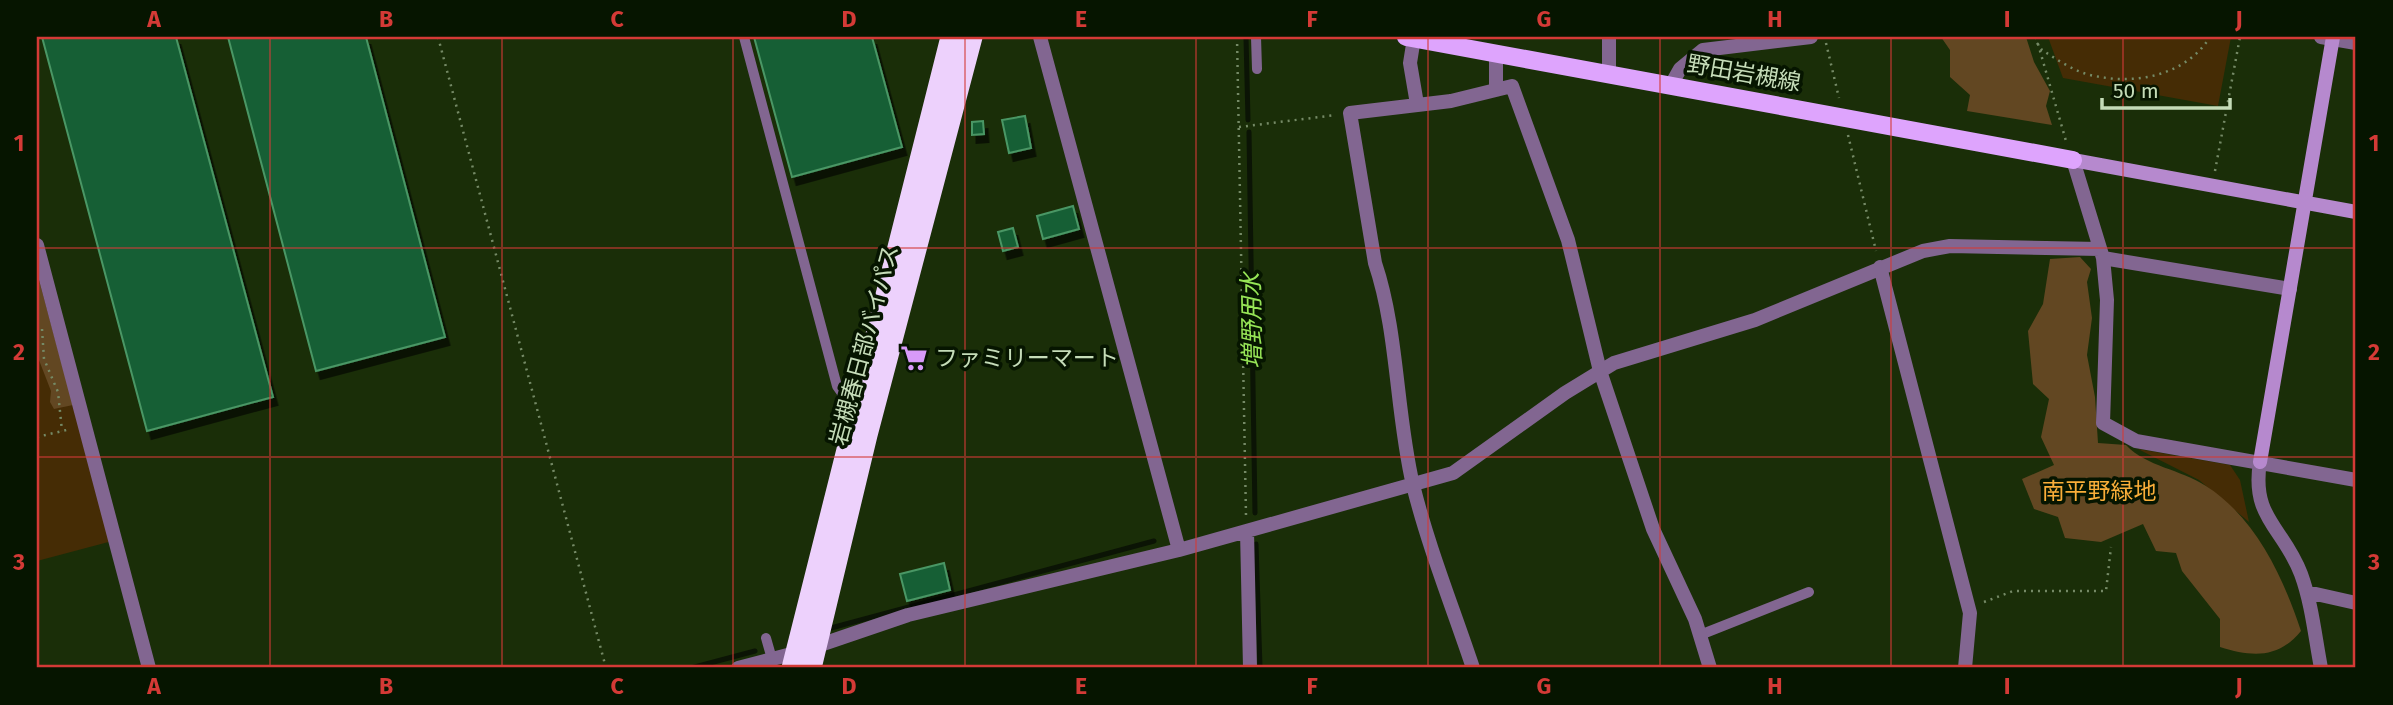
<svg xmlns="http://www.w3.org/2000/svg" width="2393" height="705" font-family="'Fira Sans','Noto Sans JP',sans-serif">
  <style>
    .green { fill: #452c05 }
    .forest { fill: #624722 }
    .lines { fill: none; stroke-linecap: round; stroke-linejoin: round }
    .stream { stroke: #0b1405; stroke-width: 5 }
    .building { fill: #195f36; stroke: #4a9765; stroke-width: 2; filter: url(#shadow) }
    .path { stroke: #758a66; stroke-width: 2.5; stroke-dasharray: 2 5; stroke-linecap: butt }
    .lane { stroke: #826691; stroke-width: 10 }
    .street { stroke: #826691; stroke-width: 14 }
    .secondary { stroke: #b689ce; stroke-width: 14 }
    .primary { stroke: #dea4fd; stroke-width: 18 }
    .highway { stroke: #edd1fc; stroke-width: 21 }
    .grid { fill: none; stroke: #d43a36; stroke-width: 2; stroke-opacity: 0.55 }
    .labels { text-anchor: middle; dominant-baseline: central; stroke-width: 7; stroke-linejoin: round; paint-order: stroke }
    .street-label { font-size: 23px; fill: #c5dcb8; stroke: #061500 }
    .poi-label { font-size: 23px; fill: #c5dcb8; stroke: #061500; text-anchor: start }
    .park-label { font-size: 23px; fill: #faae39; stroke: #061500 }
    .water-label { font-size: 24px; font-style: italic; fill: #96e456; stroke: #061500 }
    .neatline { fill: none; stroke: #d43a36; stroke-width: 2.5 }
    .grid-label { font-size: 23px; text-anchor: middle; font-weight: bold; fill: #d43a36 }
  </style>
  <defs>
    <filter id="shadow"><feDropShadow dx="4.5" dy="8" stdDeviation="0" flood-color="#0009"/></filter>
  </defs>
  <rect width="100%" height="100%" fill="#1a2e08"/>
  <path class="green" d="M2048 37H2231L2218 106 2063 78Z
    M37 245 116 540 37 561Z
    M2138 449 2230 465 2240 480 2249 522 2199 480Z"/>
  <path class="forest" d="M1941 37H2026L2034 62 2050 91 2046 106 2052 125 1967 111 1970 95 1950 77V50Z
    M2080 257 2091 269 2087 282 2092 318 2087 355 2095 397 2098 443 2126 445C2147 467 2180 469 2206 486 2256 518 2283 577 2301 631 2278 659 2252 657 2220 647V619L2182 571 2176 553 2156 551 2143 524 2101 542 2065 538 2058 517 2034 509 2022 479 2054 465 2041 437 2049 399 2033 384 2028 331 2043 304 2050 259Z
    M37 273 73 405 54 409 50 402 51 391 37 355Z"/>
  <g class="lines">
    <path class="stream" d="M1246 37 1248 120
      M1249 132 1255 513
      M1256 544 1260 668
      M831 628 1154 541
      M691 668 755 651"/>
  </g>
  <path class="building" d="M42 37H176L273 397 147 431Z
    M228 37H366L445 337 316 371Z
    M754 37H872L902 147 792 177Z
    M1025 116 1031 148 1009 153 1002 120Z
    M983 121 984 134 972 135V122Z
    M1073 206 1079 229 1043 239 1037 216Z
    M1013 228 1018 247 1003 251 998 232Z
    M944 563 950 590 907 601 900 574Z"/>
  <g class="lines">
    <path class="path" d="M438 37 606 668
      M1237 37 1246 516
      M2036 37 2066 141
      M1826 43 1839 98
      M2037 43 2042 50C2058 60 2076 73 2095 76 2137 85 2186 75 2210 37
      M1239 127 1336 115
      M1848 135 1876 251
      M2215 171 2240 37
      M42 329 44 359 58 392 62 431
      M37 437 71 429
      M1984 602 2013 591H2106L2111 547"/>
    <path class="lane" d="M744 37 837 386 854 410
      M1256 37 1257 69
      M1700 635 1809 592
      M766 638 772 659"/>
    <path class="street" d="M1040 37 1179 550
      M1609 37V74
      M2321 37 2356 43
      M1414 38 1410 63 1417 104
      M1496 53V90
      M1671 85 1680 69 1703 50 1811 37
      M2073 160 2103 258 2107 300 2103 423 2136 441 2356 480
      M37 245 149 668
      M2103 258 2290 289
      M1880 267 1970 613 1965 668
      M2260 462C2251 518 2283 527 2301 574 2312 604 2315 637 2321 668
      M1247 531 1250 668
      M2307 592 2356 603
      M817 646 908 615 1179 550 1453 473 1565 393 1614 363 1755 320 1923 251 1950 246 2100 249
      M738 668 795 653
      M1473 668C1453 608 1428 546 1413 485 1396 413 1398 331 1375 263L1350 113 1451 101 1512 86 1568 240 1600 371 1653 529 1695 619 1710 668"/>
    <path class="secondary" d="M2073 160 2356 212
      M2260 462 2333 37"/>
    <path class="primary" d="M1406 37 2073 160"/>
    <path class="highway" d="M792 668 951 37
      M811 668 867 435 972 37"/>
  </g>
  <path class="grid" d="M270 37V668M502 37V668M733 37V668M965 37V668M1196 37V668M1428 37V668M1660 37V668M1891 37V668M2123 37V668M37 248H2356M37 457H2356"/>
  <defs>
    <symbol id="supermarket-bare" viewBox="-9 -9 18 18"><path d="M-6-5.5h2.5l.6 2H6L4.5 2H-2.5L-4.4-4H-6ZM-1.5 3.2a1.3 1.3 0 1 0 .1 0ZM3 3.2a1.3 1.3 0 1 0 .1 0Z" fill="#d89af8" stroke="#061500" stroke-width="2.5" paint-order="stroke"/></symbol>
  </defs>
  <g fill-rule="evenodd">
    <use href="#supermarket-bare" x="895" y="339" width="38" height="38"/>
  </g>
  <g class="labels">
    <g class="street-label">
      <text transform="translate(1744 73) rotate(10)">野田岩槻線</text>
      <text transform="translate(864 345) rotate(-75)">岩槻春日部バイパス</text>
    </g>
    <g class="poi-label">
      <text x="935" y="358">ファミリーマート</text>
    </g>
    <g class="park-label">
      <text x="2099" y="491">南平野緑地</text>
    </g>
    <g class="water-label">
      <text transform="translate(1252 321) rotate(-91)">増野用水</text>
    </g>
  </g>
  <rect width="2393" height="705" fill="none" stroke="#061500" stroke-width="77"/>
  <path d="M2102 98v10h128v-10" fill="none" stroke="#c5dcb8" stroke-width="3.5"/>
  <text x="2113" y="98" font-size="21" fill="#c5dcb8" stroke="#061500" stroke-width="5" paint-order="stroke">50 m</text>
  <rect x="38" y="38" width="2316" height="628" class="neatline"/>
  <g class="grid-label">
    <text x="154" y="27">A</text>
    <text x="386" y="27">B</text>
    <text x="617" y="27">C</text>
    <text x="849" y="27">D</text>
    <text x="1081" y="27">E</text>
    <text x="1312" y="27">F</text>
    <text x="1544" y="27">G</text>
    <text x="1775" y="27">H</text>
    <text x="2007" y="27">I</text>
    <text x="2239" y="27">J</text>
    <text x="19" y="151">1</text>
    <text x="2374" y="151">1</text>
    <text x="19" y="360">2</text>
    <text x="2374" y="360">2</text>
    <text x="19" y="570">3</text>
    <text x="2374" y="570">3</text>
    <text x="154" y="694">A</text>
    <text x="386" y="694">B</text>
    <text x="617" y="694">C</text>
    <text x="849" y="694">D</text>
    <text x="1081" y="694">E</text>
    <text x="1312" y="694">F</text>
    <text x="1544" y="694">G</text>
    <text x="1775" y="694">H</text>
    <text x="2007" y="694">I</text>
    <text x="2239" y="694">J</text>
  </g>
</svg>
